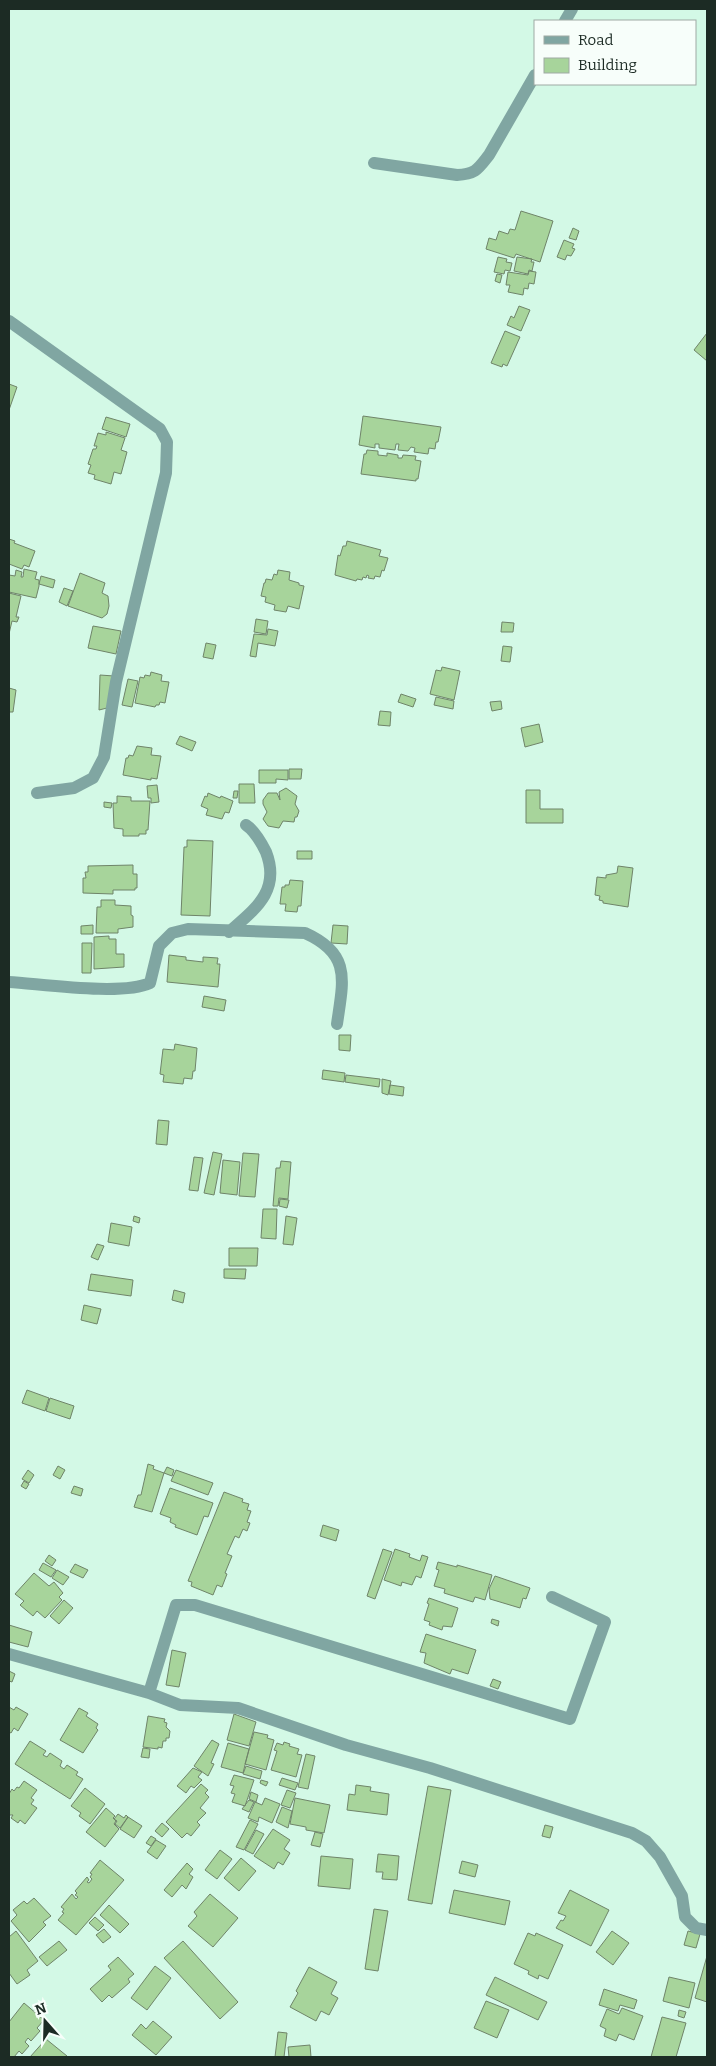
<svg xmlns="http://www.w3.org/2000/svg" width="716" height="2066" font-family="Bitter,serif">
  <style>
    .building { fill: #a7d49b; stroke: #6f8469 }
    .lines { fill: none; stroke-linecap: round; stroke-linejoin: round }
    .street { stroke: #80a6a2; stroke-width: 12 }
  </style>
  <rect width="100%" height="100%" fill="#d3f9e6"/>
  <path class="building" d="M521 211 553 221 540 262 516 254 514 258 486 249 489 238 496 240 499 231 508 234 510 229 515 230Z
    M573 228 579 231 576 240 569 238Z
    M564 240 574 244 572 248 575 249 571 256 567 255 565 260 557 257Z
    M498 257 507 259 506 262 512 263 510 271 505 270 504 274 494 272Z
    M517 257 532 259 531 262H534L532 271 529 270 528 274 514 271Z
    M529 271 536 272 534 284 529 283 528 289 524 288 523 295 508 292 510 285H506L508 272 528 275Z
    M497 274 502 275 500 283 495 281Z
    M519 306 530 310 521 331 507 325 511 316 514 318Z
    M505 331 520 337 507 366 503 364 502 367 491 363Z
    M707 333V361L694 350Z
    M9 384 17 387 9 410Z
    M363 416 441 427 438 442H436L435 449 429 448 428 454 414 452 415 448 411 447 408 451 398 450 399 444H396L395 450 379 448V444H375V448L359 445Z
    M106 417 130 424 126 437 102 429Z
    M106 432 125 438 121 450 127 452 121 474 114 472 111 484 94 479 95 475 88 473 91 465 88 464 93 449H96L97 446H94L98 433 106 435Z
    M367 450 378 451V455L387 456V453L398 455V458H402L403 455 416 456 415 460 421 461 418 479H416V481L361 474 364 454H366Z
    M9 539 15 541 14 543 35 551 29 567 24 565 22 569 9 564Z
    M347 541 381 550 379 556 388 558 384 571 382 570 380 577 375 576 374 579 368 578 369 576 367 575 366 578 363 577 362 580 357 579 356 581 335 575 338 555 340 556 343 546H346Z
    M24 569 37 572 35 579 39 580V586L36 598 9 592V572V575L15 576 16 570 22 572 21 577H23Z
    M278 570 290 572 289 580 299 583V585L304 586 299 609 288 606 286 612 274 610 275 605 265 602 266 597 261 596 264 583H265L266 579 272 580 274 574 277 575Z
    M80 573 105 583 102 593 108 596 109 606 107 614 102 618 68 606Z
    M41 576 55 580 53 588 39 584Z
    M64 588 73 591 67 606 59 602Z
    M9 593 21 596 16 617H19L17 622 12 621 9 634Z
    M256 619 268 621 266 634 254 632Z
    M502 622 514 623 513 632H501Z
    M93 626 121 631 116 654 88 648Z
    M268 629 278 631 275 646 258 643 256 657 250 656 254 634 267 635Z
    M206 643 216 645 213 659 203 657Z
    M503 646 512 647 510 662 501 661Z
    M442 667 460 671 454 700 430 694 436 670 441 671Z
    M151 672 162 675 161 681 169 682 165 703 160 702 159 705H156L155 707 135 703 140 677 144 678 145 675 150 676Z
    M100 675 114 676 107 708 99 710Z
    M128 679 138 681 132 707 122 705Z
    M9 688 16 690 13 712H9Z
    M401 694 416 699 413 707 398 702Z
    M436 697 454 701 453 709 434 705Z
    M501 701 502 709 492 711 490 702Z
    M380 711 391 712 390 726 378 725Z
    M539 724 543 742 525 747 521 728Z
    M180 736 196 742 192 751 176 744Z
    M137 746 152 748 151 755 161 756 157 779 151 778V780L123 775 126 758H128L129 755 133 756Z
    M289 769H302L301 779H289Z
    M259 770H288V780L276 779V783H259Z
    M239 784H254L255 803H239Z
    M157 785 159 802 151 803V798H148L147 786Z
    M286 788 297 796 295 804 299 811 297 817H295L294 822 283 821 279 828 268 826 263 819 267 812 263 804V800L268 793H277L280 800 279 792Z
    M526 790H540V809H563V823H526Z
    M234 791H238L237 798H233Z
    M208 793 220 798 221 796 233 801 229 813 225 812 222 819 206 815 208 809 201 806 205 796 207 797Z
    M117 796 131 797V801H150L148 830H146V834H139V836H123V829L114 828 113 803H117Z
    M104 802 112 803 111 808 104 807Z
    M187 840 213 841 210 916 181 915 184 847H187Z
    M297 851H312V859H297Z
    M133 865V874H137V888H135V890H113V894L83 893V878H86L85 872H88V866Z
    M618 866 633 868 628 907 603 903V901L599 900 600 896 595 895 597 877 606 878V875L617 873Z
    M290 880 303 881 301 906H298L297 912 285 911 286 904H280L282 887H285V885H289Z
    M101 900H115V905L131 906V915L133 916V927L118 929V933H96L97 907H101Z
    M93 925V934H81V926Z
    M333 925 348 926 347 944 331 943Z
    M109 936V939H116V954H124V967L94 969V937Z
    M82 943H92L91 973H82Z
    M169 955 186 957V960L203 962V957L218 958 217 964H220L218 987 167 982Z
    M204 996 226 1000 224 1011 202 1007Z
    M339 1035H351L350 1051 339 1050Z
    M175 1044 197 1048 195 1071H193L192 1079 184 1078 183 1084 163 1082 164 1075 160 1074 163 1049 174 1050Z
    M323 1070 345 1073 344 1082 322 1079Z
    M346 1075 380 1079 379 1087 345 1082Z
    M382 1079 391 1081 388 1095 382 1093Z
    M390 1085 404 1087 403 1096 389 1094Z
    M158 1120 169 1121 167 1145 156 1144Z
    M213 1152 222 1154 214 1195 204 1193Z
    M243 1153 259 1154 255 1197 239 1196Z
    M194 1157 203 1158 198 1191 189 1190Z
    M223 1160 240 1162 237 1195 220 1193Z
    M281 1161 291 1162 288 1199 279 1198 278 1206H273L276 1168H280Z
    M280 1199 289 1200 287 1208 279 1206Z
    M263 1209H277L276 1239 261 1238Z
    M134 1216 140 1218 139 1223 133 1221Z
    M286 1216 297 1218 293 1245 283 1244Z
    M111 1223 132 1227 129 1246 108 1242Z
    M97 1244 104 1246 98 1260 91 1257Z
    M229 1248H258L257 1266H229Z
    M224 1269H246L245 1279 224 1278Z
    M91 1274 133 1280 131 1296 88 1290Z
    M174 1290 185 1293 183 1303 172 1300Z
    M84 1305 101 1309 97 1324 81 1320Z
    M27 1390 49 1398 45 1411 22 1403Z
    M50 1398 74 1406 70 1419 46 1411Z
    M148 1464 154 1466 153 1469 164 1473 152 1512 134 1507 138 1495H141Z
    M58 1466 65 1470 60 1479 53 1475Z
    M167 1467 174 1470 172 1476 164 1473Z
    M28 1470 34 1475 29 1483 22 1479Z
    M176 1470 213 1483 208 1495 171 1481Z
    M24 1481 29 1484 26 1489 21 1486Z
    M74 1486 83 1489 81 1496 71 1493Z
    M170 1488 213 1503 208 1517 204 1516 197 1535 175 1527 176 1525 170 1522 171 1518 160 1514Z
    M224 1492 243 1499 242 1502 249 1504 247 1510 251 1511 247 1522 250 1523 247 1531 243 1529 239 1538 235 1536 227 1554 232 1556 225 1573 227 1574 222 1587 217 1585 213 1595 191 1586 192 1582 188 1581Z
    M323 1525 339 1530 336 1541 320 1536Z
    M383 1549 392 1552 375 1599 367 1596Z
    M395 1549 410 1554 409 1557 420 1561 422 1555 428 1557 421 1578 416 1576 412 1585 402 1582 401 1586 384 1580Z
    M49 1555 56 1560 52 1566 45 1561Z
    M438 1562 457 1567V1565L492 1575 485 1600 475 1597 473 1602 444 1593 445 1589 434 1586 439 1570 436 1569Z
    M43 1563 56 1570 51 1577 39 1570Z
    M75 1564 88 1570 83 1578 70 1572Z
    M57 1570 69 1577 63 1585 52 1578Z
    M34 1573 49 1586 54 1582 63 1593 59 1597 62 1600 45 1618 37 1611 33 1616 20 1605 24 1601 15 1594Z
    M495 1576 530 1588 526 1599 523 1598 520 1608 490 1599 489 1589Z
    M429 1598 458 1608 452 1627 443 1626 442 1630 429 1625 430 1622 424 1620 429 1604 427 1603Z
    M64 1600 73 1608 59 1624 50 1616Z
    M492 1619 499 1621 498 1626 491 1623Z
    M9 1625 32 1632 28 1647 9 1642Z
    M426 1634 476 1650 468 1674 452 1669 450 1674 424 1663 426 1653 420 1652Z
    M172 1650 186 1653 179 1687 166 1685Z
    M9 1671 15 1674 12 1682 9 1681Z
    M493 1679 501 1682 498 1689 490 1686Z
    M9 1707 14 1710 16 1707 28 1714 18 1731 14 1728 11 1733 9 1732Z
    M79 1708 88 1713 86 1716 98 1724 96 1728 98 1730 83 1753 60 1740Z
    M234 1714 256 1722 249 1746 227 1740Z
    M148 1716 165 1719 164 1722 167 1723 166 1727 170 1731 169 1738H166V1741H163L162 1748 158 1747V1749L143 1747Z
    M254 1732 268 1735 267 1738 274 1740 266 1770 245 1764Z
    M212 1740 219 1744 211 1763 214 1764 208 1776 194 1766Z
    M30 1741 46 1751 43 1755 47 1757 50 1753 62 1761 60 1766 64 1769 67 1765 78 1772 76 1775 83 1779 70 1799 15 1764Z
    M284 1742 290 1744 289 1746 299 1749 297 1754 302 1755 296 1777 271 1770 277 1751 274 1750 277 1743 283 1745Z
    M228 1743 249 1749 243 1773 221 1767Z
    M143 1748 150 1749 149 1758 141 1757Z
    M306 1754 315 1756 308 1789 298 1787Z
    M246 1766 262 1771 260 1779 243 1774Z
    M193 1768 202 1772 198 1777 202 1780 194 1788 191 1786 186 1793 177 1786Z
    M234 1775 254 1780 245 1806 232 1802 235 1794 231 1793 234 1786 230 1785Z
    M282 1778 298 1783 295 1790 279 1785Z
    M261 1780 268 1782 266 1786 260 1783Z
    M24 1781 37 1790 31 1798 34 1800 31 1804 37 1808 25 1824 20 1820 18 1823 11 1818 13 1815H9V1794L12 1789 14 1791 17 1787 19 1788Z
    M201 1784 208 1790 205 1793 209 1797 200 1808 206 1813 197 1822 200 1825 191 1836 187 1833 182 1838 166 1822Z
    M356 1785 371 1787 370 1791 389 1794 387 1815 347 1810 349 1794 355 1795Z
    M428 1786 451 1790 432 1904 408 1900Z
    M85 1788 105 1804 90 1824 79 1816 81 1813 71 1806Z
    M287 1790 296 1793 290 1808 281 1805Z
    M251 1792 258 1795 256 1802 249 1799Z
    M265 1798 280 1804 272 1823 259 1817 258 1822 248 1818 255 1802 262 1805Z
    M295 1798 330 1805 324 1833 306 1830V1827L290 1824Z
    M249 1800 254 1802 249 1812 242 1809Z
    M282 1807 292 1811 288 1828 276 1822Z
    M106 1808 115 1816 113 1818 116 1821 114 1824 119 1829 105 1847 86 1832Z
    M118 1814 124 1818 126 1815 128 1817 120 1828 115 1824 117 1821 114 1819Z
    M128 1817 142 1826 134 1838 120 1829Z
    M250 1820 258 1824 244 1850 236 1847Z
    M162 1823 169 1829 162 1837 155 1831Z
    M545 1825 553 1827 550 1838 542 1836Z
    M273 1829 290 1840 284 1849 290 1853 283 1865 278 1862 274 1869 254 1856Z
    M256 1830 264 1834 253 1854 245 1850Z
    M315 1832 323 1834 320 1847 311 1845Z
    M151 1836 156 1839 151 1846 146 1843Z
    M156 1840 166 1846 157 1859 147 1852Z
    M220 1850 232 1859 217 1879 205 1870Z
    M378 1854 399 1856 397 1880 382 1879 383 1872H376Z
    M321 1856 353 1859 350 1889 318 1886Z
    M241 1858 256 1871 239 1891 224 1878Z
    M100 1860 124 1880 76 1935 58 1920 64 1913 62 1912 64 1909 61 1907 72 1894 76 1899 78 1897 75 1895 77 1893 75 1891 87 1877 89 1880 87 1882 89 1883 92 1879 90 1877 92 1874 90 1873Z
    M462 1861 478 1865 475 1877 459 1873Z
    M187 1863 193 1869 189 1874 193 1877 186 1889 182 1885 172 1897 164 1890Z
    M454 1890 510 1901 505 1925 449 1913Z
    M570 1890 609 1910 591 1946 556 1928 561 1920 563 1921 566 1916 558 1913Z
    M210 1894 238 1918 213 1947 188 1926 197 1916 194 1912Z
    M34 1898 51 1916 43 1922 46 1925 29 1942 11 1921 17 1915 13 1910 24 1901 27 1904Z
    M109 1905 129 1924 120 1933 100 1915Z
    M374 1909 388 1911 378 1971 365 1969Z
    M95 1917 104 1925 98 1931 89 1923Z
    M104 1929 111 1937 103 1943 96 1935Z
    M16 1931 38 1961 27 1970 30 1975 17 1984 9 1973V1937Z
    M612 1931 629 1943 613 1965 596 1952Z
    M688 1931 700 1934 696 1948 684 1945Z
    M528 1933 535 1936 536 1933 563 1945 548 1979 539 1975 538 1979 528 1974 529 1971 514 1964Z
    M59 1941 67 1950 47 1966 39 1957Z
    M183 1941 238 2002 220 2019 164 1958Z
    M707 1956V2002L695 1998Z
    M118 1957 134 1974 128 1979 130 1982 112 1998 109 1995 102 2002 90 1989 111 1970 108 1966Z
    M155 1966 171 1978 147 2010 131 1998Z
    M309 1967 337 1982 331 1994 338 1998 329 2015 321 2011 316 2021 290 2007 298 1993 296 1991Z
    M495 1977 547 2002 538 2020 486 1995Z
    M669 1977 695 1983 689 2008 663 2001Z
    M604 1989 637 2000 634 2009 620 2005 618 2011 599 2005Z
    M486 2001 509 2010 497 2038 474 2028Z
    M24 2003 44 2020 37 2028 40 2031 31 2041 28 2038 25 2042 29 2046 22 2054 19 2051 14 2057H9V2022Z
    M622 2008 643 2016 634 2040 619 2034 616 2041 604 2036 606 2029 600 2026 607 2009 619 2014Z
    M679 2010 686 2012 684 2018 678 2016Z
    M662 2017 686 2023 676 2057H651Z
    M153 2021 172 2037 156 2055 132 2035 141 2024 146 2029Z
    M278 2032 287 2033 284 2057H275Z
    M46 2039 67 2056 66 2057H30Z
    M310 2045 311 2057H289L288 2047Z"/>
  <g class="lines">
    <path class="street" d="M565 21 572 9
      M374 163 457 175C476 174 478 169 489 155L535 75
      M9 321 160 429 167 442 166 473 116 682 104 757 93 778 74 788 37 793
      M229 932C255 909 281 891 266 852 261 842 255 831 246 825
      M9 982C42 984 122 996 150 983L159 946 172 933 188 929 305 933C352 954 343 981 337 1024
      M9 1654 149 1693 180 1705 238 1708 346 1745 430 1768 632 1833 646 1841 660 1857 682 1896 685 1917 696 1928 707 1930
      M149 1693 176 1605H195L570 1719 605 1622 552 1597"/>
  </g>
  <rect width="716" height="2066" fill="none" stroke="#1c2b24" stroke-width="20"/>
  <rect x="534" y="20" width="162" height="65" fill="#f7fefa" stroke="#9faaa4"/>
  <rect x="544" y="36" width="25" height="8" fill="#80a6a2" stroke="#9faaa4"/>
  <text x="578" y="45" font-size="15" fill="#1c2b24">Road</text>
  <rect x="544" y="58" width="25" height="15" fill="#a7d49b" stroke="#9faaa4"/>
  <text x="578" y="70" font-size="15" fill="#1c2b24">Building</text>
  <g transform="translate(45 2021) rotate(340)" stroke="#f7fefa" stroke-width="4" paint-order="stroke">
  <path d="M0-4L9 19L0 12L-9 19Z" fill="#1c2b24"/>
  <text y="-8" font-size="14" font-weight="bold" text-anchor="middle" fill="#1c2b24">N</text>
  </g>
</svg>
